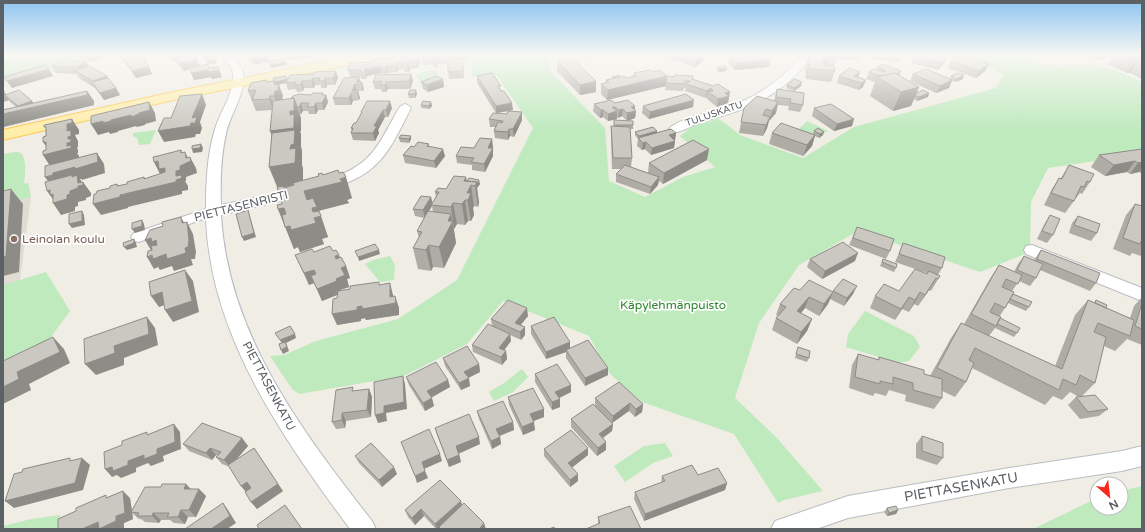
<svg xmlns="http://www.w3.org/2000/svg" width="1145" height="532" font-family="'Varela Round',sans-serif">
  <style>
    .education { fill: #e0dcd3 }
    .green { fill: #bfeabe }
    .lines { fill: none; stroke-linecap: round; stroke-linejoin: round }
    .minor-casing { stroke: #b9bcc1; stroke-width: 2 }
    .major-casing { stroke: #ffc84e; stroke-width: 2 }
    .minor { fill: #fff; fill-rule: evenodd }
    .major { fill: #fea; fill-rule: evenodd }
    .wall { fill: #afaca6; fill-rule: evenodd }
    .shaded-wall { fill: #8e8c87 }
    .building { fill: #cbc8c1; stroke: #8e8c87 }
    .education-dot { fill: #8d6e63; stroke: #fff; stroke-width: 1.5 }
    .labels { text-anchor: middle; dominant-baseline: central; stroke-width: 3.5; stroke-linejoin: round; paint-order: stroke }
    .far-street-label { font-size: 10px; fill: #5c6166; stroke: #fff }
    .street-label { font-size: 12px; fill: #5c6166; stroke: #fff }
    .education-label { font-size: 12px; fill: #785e54; stroke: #fff; text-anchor: start }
    .park-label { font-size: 12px; fill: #2b852d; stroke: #fff }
    .near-street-label { font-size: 14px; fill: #5c6166; stroke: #fff }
  </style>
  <rect width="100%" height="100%" fill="#f0ede4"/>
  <path class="education" d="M16 152 21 153 23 156 25 169 24 184 28 183 31 197 20 280 3 285V154Z"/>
  <path class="green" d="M67 55H97L3 83V61Z
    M472 55H545L551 72 605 128 609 181 645 197 683 177 715 167 680 136 693 126 718 118 740 135 803 158 854 127 996 88 1004 74 961 55H1022C1043 75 1079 60 1105 67 1118 70 1130 77 1142 82V154L1048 168 1031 202 1030 252 980 272 858 231 799 265 759 323 735 398 776 437 823 491 784 500 778 503 734 434 642 402 610 374 589 336 503 301 467 344 404 376 299 394 292 389 270 356 284 355 316 341 398 319 457 280 533 128 497 76H471Z
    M430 70 435 71 438 74 435 79 420 82 416 75Z
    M807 121 828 131C817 137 811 137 800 131L799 129Z
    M156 130 150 144 139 145 137 138 133 136V133Z
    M16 152 21 153C27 161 25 174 24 184L28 183 31 197 3 204V154Z
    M390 256 395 265 394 280 380 282 365 264 373 260Z
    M46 272 70 311 45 345 3 374V285Z
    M865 311 914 336 920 347 909 361 898 363 846 347 848 334Z
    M522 369 528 377 513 392 494 401 489 392 504 383Z
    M665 443 673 456 653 463 625 482 614 466 644 446Z
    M1142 486V529H1033L1097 498V508H1121V491Z
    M60 515 58 529H3V526L31 519Z"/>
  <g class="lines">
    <defs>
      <path id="minor" d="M221 55H232C236 60 242 67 243 73 246 92 232 112 227 129 221 154 220 180 221 205L301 188 306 189 308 192 306 195 221 215C228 334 301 430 372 521L376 529H350C283 438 210 336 206 218L139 242 134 241 131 237 134 233 206 209C206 182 207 155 215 129 220 112 235 92 233 73 232 66 225 61 221 55Z
        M802 55H813C795 80 769 100 740 110 727 115 713 118 699 123 690 126 680 134 671 132L669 129C677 118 726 108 741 102 764 92 786 75 802 55Z
        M405 104 409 106 411 108C393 143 384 169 344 184 336 186 328 190 320 188L318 185 320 182C371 167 375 151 399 108L401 106Z
        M1032 245 1142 288V301L1026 254 1024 250 1026 246Z
        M1142 446V466L1122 471 1009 488 848 518 816 529H771L775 521 848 496 1009 468 1122 451Z"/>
      <path id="major" d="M358 55H385L384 58 379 59 173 100 3 140V130L173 92Z"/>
    </defs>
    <use href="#minor" class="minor-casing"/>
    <use href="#major" class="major-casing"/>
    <use href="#minor" class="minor"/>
    <use href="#major" class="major"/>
  </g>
  <path class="wall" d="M84 55H109V56L90 62 86 59Z
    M120 55 150 67H149L152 74 136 78 123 60Z
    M168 55H194L197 59 200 65 210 68 222 77 212 79 211 77 194 80 190 69 184 71 178 65 176 60 173 61Z
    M211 55 217 63 213 64 212 63 208 64 205 61 204 58Z
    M245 55H268L269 61 255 65 246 57Z
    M422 55H469V60H463L464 78 449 79 448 72V61L447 64H438V67H434L433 64 423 65 422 58Z
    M661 55H704L703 61 695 67 661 56Z
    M811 55H861L860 60H836L833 66 835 71 831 82 806 79 805 69 808 59Z
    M870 55H901L899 62 871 59Z
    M1086 55H1112L1111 57 1096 60Z
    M1114 55H1142V79L1130 73H1127L1108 64Z
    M730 56 769 67 735 70 728 63Z
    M914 56 944 63 938 70 911 63Z
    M420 61 418 68 410 69 409 72H405L404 69 398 70 397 72 388 73 387 75 411 74 413 81 410 89H388L386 92H382L381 89H375L373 82 383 75 382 73 367 76 366 79H361V77H350L348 70 350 63Z
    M557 61 596 92 580 95 557 71Z
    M951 61 989 64 985 71 976 78 948 68Z
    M52 66H89L108 78 116 88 120 95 104 100 95 88 79 78 77 74 56 73Z
    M717 67 727 68 726 71 719 72 717 70Z
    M877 67 900 76 919 87 917 93H929L928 97 917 101 914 99 911 106 893 111 870 96 875 82 866 79 869 72 876 70Z
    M336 71 338 78 335 85H327L326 88H321V85H315L314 88H304L303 91 297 92 296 89 288 90 286 83 277 85 283 96 282 100 311 95H326L328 102 324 110H318L316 114H309L308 111H303L301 114H300L301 118V131H300L301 134V147L302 151V165L303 169V181L319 176 323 175 352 198 347 200 349 203 318 211H319L328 237 322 239 324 244 300 252 298 247 294 249 278 209 282 204 277 187 269 167 272 137V110L256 111 248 91 266 80 267 82 288 79 314 74Z
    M860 72 858 77 863 87 859 90 837 83 839 76Z
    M634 73 666 86 607 100 601 94V84L606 83V80L612 79V77H620L626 78 633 77Z
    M913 74 950 79 951 76 963 79 956 82 952 81 949 88 936 93 910 81Z
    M477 76 501 90 513 110 509 111 522 120 514 137 510 136 508 140 495 138 494 131 496 127H490L489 119 496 113 477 83ZM508 111 507 114 498 113Z
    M667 76 693 79 729 96 728 103 717 107 707 99V97L706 98 685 91 686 88H684L683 91 665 90Z
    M344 78 360 82 364 89 363 91H358L360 98 359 100 353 101 351 105H335L333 98Z
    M443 79 444 87 428 92 423 89 421 82Z
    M787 85 801 86 794 91 786 88Z
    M3 89 6 94 32 101 33 103 87 91 94 101V105L3 127V108L4 109 16 107 10 102 8 98 9 100 3 102Z
    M777 89 803 105 800 112 788 110 789 106 778 105 776 113 769 121 767 128 763 136 739 133 744 108 774 101Z
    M408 94H417L415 98H409Z
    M431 102 432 106 429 109 421 108V105Z
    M615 103 635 110 636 111 635 118 627 121 622 116 618 118 617 116V119L608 121 603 117 600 118 593 111 594 104Z
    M643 106 693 107 649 119 642 113Z
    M392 108 388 117H385L378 130 379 133 375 141 353 140 351 133 352 131 351 128 356 123 361 114V112Z
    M814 108 852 126 834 131 812 116Z
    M614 120 633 125V129H630L632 158 631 167 648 173 649 163 707 160 663 184 659 181 658 185 650 194 616 182V174L621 169H612L611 137V126H614Z
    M657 131V133H676L675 140V141L674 148 651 155 645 149 642 150 637 146 638 139 635 135V132Z
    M814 131 823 135 819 138 815 136 812 146 803 156 769 144 772 133 813 134Z
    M399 138 411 139 409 143 400 142Z
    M429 144V146L445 156 436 168 405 163 403 155 414 147Z
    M493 147 492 148 493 156 485 172 472 170V165L457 163 456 156 474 148Z
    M1142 149V174L1139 172 1130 174 1127 172 1105 176 1091 167 1099 155Z
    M1069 165 1090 182 1082 194 1080 193 1076 198H1075L1074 201 1065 213 1044 205 1052 189 1059 178H1061Z
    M466 177 467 181 480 184 477 188 479 203 478 207 474 206 473 208 474 215 471 221H468L465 225 457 224 454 229 456 243 444 268 433 267 431 271 418 269 413 248 419 238 417 231 424 218 415 216 413 209 431 197 432 203 436 197 435 192 446 189ZM432 206 433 212 429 211Z
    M1135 204 1142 206V255L1141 256 1132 253 1130 256 1113 249 1126 215Z
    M1050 215 1053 235 1047 243 1037 239 1045 223Z
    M1078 216 1097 233 1091 241 1069 233 1072 223Z
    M857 227 890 251 886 259 849 245Z
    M903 243 942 268 938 275 940 276 931 291 929 290 918 306 914 304 909 312 902 309 895 320 870 308 875 296 899 291 927 274V273L895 262 900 251Z
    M1041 250 1096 283 1090 291 1040 270 1036 278 1030 286 1019 281 1012 291 1013 294 1029 307 1026 311 1008 303 1005 308 999 317 1000 318 1017 333 1014 337 995 328 989 336 1055 366 1075 315 1088 300 1094 303 1096 300 1106 308 1130 318 1134 306 1142 297V345L1127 339 1115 351 1104 346 1095 383 1082 396 1108 409 1099 416 1080 419 1068 405 1076 397H1079L1070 392 1062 400 1053 396 1045 405 972 368 966 382 955 397 942 391V398L934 409 905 401 906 395 889 390 886 396 875 393 873 396 849 388 852 365 858 354 878 360 879 357 930 376 951 338 961 323 964 324 991 277 999 265 1014 272 1018 264 1024 256 1034 260Z
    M333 251 340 258 346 266 350 278 347 279 349 287 340 290 341 291 379 285 393 295V296H395L399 308V315L366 320 365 318 361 319V321L337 325V295L322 301 314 283 309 285 295 255 314 252Z
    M810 259 855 261 822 279 807 267Z
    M883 259 896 268 894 272 880 266Z
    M800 290 833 292V291L853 294 844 306 830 299 828 304 819 316 805 308 801 313 812 319 807 331 797 344 772 330 776 318 778 316 776 315 780 304Z
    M528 316 520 325 525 327V335L521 340 510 335 511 341 504 350 506 351 507 359 502 365 473 352 472 345 492 326 491 319Z
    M531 326 570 348 608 375 585 386 566 358V352L546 359 531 334Z
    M798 347 809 358 807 362 795 358Z
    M443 358 479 364 480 372 468 378 470 386 461 390 445 366Z
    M535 374 571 392 559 398 560 407 552 410 535 382Z
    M406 377 448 380 450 387 431 397 434 406 425 411 409 385Z
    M369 389 372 397 371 417 346 421 345 428 336 429 332 422 354 391Z
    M508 397 544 417 533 421 535 430 523 435 509 405Z
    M595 398 643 404 642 412 635 417 629 411 612 423 613 424 612 431 603 438 606 442V450L597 456 571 427V419L595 406Z
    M477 411 513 422 514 430 500 436 501 444 492 449 479 419Z
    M435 428 480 444 459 453 461 462 449 467 437 435Z
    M922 436 943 458 937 465 916 458V444Z
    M242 438 248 446 236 460 283 491 257 509 251 502 246 492 241 486 230 467 222 464 216 457 218 456 216 455 212 460 189 451 183 444Z
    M544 449 588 455 572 467 578 481 570 487 544 456Z
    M355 456 397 474 382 487 359 463Z
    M698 475 727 483 725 490 644 521 634 499 635 492 661 483 662 476Z
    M190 489H199L206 496 196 517H188L185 524 174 523 170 520H161L159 523 145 522 141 519H139L132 513 133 519 124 523V528L121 529H58L108 497 130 498 132 511Z
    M461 501 462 505 486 529H436L424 516 415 525 408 517 405 510Z
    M887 508 898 510 896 514 887 516 884 512Z
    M598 517 641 529 598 524Z"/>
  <path class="shaded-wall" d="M86 55H109V56L90 62Z
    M170 55H192L175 58 176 60 173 61Z
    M262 55H268L269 61 255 65 253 58Z
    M287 55H314L313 57 289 60Z
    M419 55 420 61 418 68 417 61Z
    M577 55H584V56L577 57Z
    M585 55H614L585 58Z
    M703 55H704L703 61 695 67 696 60Z
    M837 55 834 64 832 68 835 58Z
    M1098 55H1112L1111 57 1096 60Z
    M1139 55H1141L1130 73H1127Z
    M828 56 825 66 820 70 823 61Z
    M947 56 944 63 938 70 941 63Z
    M437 57 438 64V67L436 60Z
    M197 59 200 66 184 71 181 64Z
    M210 59 212 63 208 64 207 60Z
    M146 60 152 74 136 78 132 71 144 61Z
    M216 60 217 63 213 64 212 61Z
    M771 60 769 67 735 70 736 63Z
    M86 61 90 68 82 74 78 67Z
    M286 62 287 65 271 68 270 65Z
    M408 62 410 69 409 72 407 65Z
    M396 63 398 70 397 72 396 65Z
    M208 64 211 72 218 67 222 77 212 79 211 77 194 80 191 73Z
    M989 64 985 71 976 78 979 71Z
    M382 66 381 69 382 73 367 76 366 79 365 72V69Z
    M386 66 388 73 387 75 386 68Z
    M727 68 726 71 719 72V69Z
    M49 69 53 76 12 88 7 81Z
    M336 71 338 78 335 85 333 78Z
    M901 71 898 78 888 79Z
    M860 72 857 79 854 76Z
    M411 74 413 81 410 89 409 81Z
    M964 75 963 79 956 82 957 79Z
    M107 76 111 83 97 89 93 81Z
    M667 76 666 86 607 100 608 90Z
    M359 77 361 84 357 82Z
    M313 78 315 85 314 88 311 81Z
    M325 78 327 85 326 88 324 81Z
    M287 79 286 83 277 85H279L283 96 281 101 278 106 274 96V84L275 82Z
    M443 79 444 87 428 92 427 85Z
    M866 80 863 87 859 90 861 83Z
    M952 80 949 88 936 93 940 86Z
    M302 81 304 88 303 91 301 84Z
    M596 81V92L580 95V85Z
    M362 82 364 89 363 91 361 84Z
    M386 82 388 89 386 92 385 85Z
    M802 82 801 86 794 91 795 88Z
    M355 84 357 91H352Z
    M919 87 911 106 893 111 901 92Z
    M116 88 120 95 104 100 100 93Z
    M711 88 710 93 708 92 707 97 706 98 707 91Z
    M3 89 9 100 3 102Z
    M416 90 417 94 415 98V94Z
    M87 91 94 101V105L3 127V114L18 106 32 101 35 107Z
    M358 91 360 98 359 100 357 93Z
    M730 92 728 103 717 107 718 99 725 93Z
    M323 93 324 98 326 95 328 102 324 110 322 103V95Z
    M351 93 353 101 351 105 349 98Z
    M929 93 928 97 917 101 919 97Z
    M202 94 206 105 200 122 202 128 200 134H196L195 137 164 142 158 131 192 118Z
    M270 96 274 107 273 109 269 99Z
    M294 98 301 118V131H300L301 134V147L302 151V165L303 169V184L278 188 269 167 278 151 270 131 290 115V111Z
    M694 100 693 107 649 119 650 112Z
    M390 101 392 108 388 117 386 110Z
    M149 102 155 113 156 121 145 124V125L137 127 136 126 118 131V132L110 134 109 132 98 135 91 124 139 113Z
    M431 102 432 106 429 109V106Z
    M778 102 776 113 769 121 772 111Z
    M301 103 303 111 301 114 299 107Z
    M316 103 318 110 316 114 314 107Z
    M512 103 513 110 496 113V106Z
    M635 106V111H636L635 118 627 121V113L631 107Z
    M612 107H615L614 112 617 111V119L608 121V114Z
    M623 109 622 116 618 118 619 110Z
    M383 110 385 117 378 130 379 133 375 141 373 133 374 126Z
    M601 110H603V117L600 118Z
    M522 112V120L514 137 513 129Z
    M770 117 767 128 763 136 766 125Z
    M72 119 79 130V134L75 135 78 141V147L77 148 78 150V153H77L79 156V159L50 166 43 155 51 153 43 142H46L67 146 68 139 67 124Z
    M854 119 852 126 834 131 837 124Z
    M509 129 510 136 508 140V132Z
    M657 131V135L639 140V136Z
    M824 132 823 135 819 138 820 134Z
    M676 133 675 140 668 142 669 135Z
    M815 135 812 146 803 156 807 145Z
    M411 136V139L409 143V139Z
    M492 139 493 147 489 155 488 148Z
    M675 141 674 148 651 155 652 148Z
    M646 142 645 149 642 150 643 143Z
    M201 144 203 148 202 152 193 153 192 149Z
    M493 148V156L485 172 484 164Z
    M443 149 445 156 436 168 434 161Z
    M709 149 707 160 663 184 664 173Z
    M181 150 186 161 185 152 190 162V157L196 168 197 173 186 177V181H185L188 186V190L182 191V194L128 207V208L101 215 93 204 117 184 124 195 144 179V177L150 188 176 180V171L180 166 181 153Z
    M97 153 104 164 105 173 82 180V179H80L83 184V182L91 193V196L86 198V200L78 202V206L75 207V211L61 215 53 203 55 202 47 191 50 190 67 195 70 191 53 188 45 177Z
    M158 161 165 168 171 179 160 174 154 162Z
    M1135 161 1127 172 1105 176 1114 165Z
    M1142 162V169L1139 172 1130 174 1138 163Z
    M346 177 352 198 347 200 349 203 318 211 321 216 328 237 322 239 324 244 300 252 298 247 294 249 278 209 284 208 304 191Z
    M466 177 468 191 471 185 474 206 473 208 474 215 471 221 464 181Z
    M659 177 658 185 650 194 651 187Z
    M479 180 480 184 477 188 479 203 478 207 475 186 477 182Z
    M11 189 23 204 19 272 3 276V257Z
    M431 197 433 205H431L432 206 425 218 423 210Z
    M465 200 468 221 465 225 462 204Z
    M453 203 457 224 454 229 451 207Z
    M248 210 249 214 256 237 244 241 242 237Z
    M82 211 84 215 85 225 72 228 69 224Z
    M451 214 456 243 444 268 439 247 448 221Z
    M181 217 187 228V222L193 234 196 252 195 259H191L193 265 174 271 172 266 160 270 158 267 154 269 147 257 185 248Z
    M142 220 144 224 145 230 135 233 132 229Z
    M151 238 156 240 164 252H152L145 240Z
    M134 239 136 243 137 247 127 250 124 247Z
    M429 245 433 267 431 271 426 250Z
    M379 250 380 254 359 261 358 257Z
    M858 253 855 261 822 279 825 271Z
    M339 255 343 266 339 268 335 256Z
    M346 266 350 278 347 279 349 287 340 290 342 293 322 301 317 289 336 279 341 268Z
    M185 270 193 281 199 312 173 322 165 310Z
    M314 270 318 282 311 276 314 283 309 285 304 273Z
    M936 278 929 290 918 306 925 295Z
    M390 283 393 295 394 303 395 296 399 308V315L366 320 365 318 361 319V321L337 325 332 314 390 297Z
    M857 286 853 294 844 306 847 298Z
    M162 292 170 303 159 307 151 296Z
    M833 292 828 304 819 316 824 304Z
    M920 292 914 304 909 312 915 300Z
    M809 297 805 308 793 323 797 311Z
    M909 297 902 309 895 320 901 309Z
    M527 308 528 316 516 331 515 323Z
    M147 317 155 328 158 345 124 358V365L96 375 85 364 114 346Z
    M812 319 807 331 797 344 801 332Z
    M525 327V335L521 340 520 332Z
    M295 334 296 338 286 343 289 351 283 354 281 350 282 344 280 340Z
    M510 334 511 341 500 356 499 348Z
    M53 337 64 349 70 363 29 384 31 390 3 404V387Z
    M570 342V350H566V352L546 359V352Z
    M506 351 507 359 502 365 501 357Z
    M479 364 480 372 466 379 464 372Z
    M608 368V375L585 386V378Z
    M403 376 405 384 407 409 386 413 387 421 378 423 375 415 384 406Z
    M469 378 470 386 461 390 459 383Z
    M448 380 450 387 429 399 427 391Z
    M571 385V392L555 400V392Z
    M369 389 372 397 371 417 367 410Z
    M432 398 434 406 425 411 423 403Z
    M560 399V407L552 410V402Z
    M630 403 629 411 612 423 613 416Z
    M643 404 642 412 635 417 636 409Z
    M544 409V417L531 422 530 414Z
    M342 413 346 421 345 428 342 420Z
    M513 422 514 430 498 436 496 429Z
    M534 422 535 430 523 435 522 427Z
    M174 424 180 432 181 449 163 456 164 461 151 466 148 463 136 468V472L121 478 117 475 112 477 105 469 128 461 157 449Z
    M613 424 612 431 598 441 599 434Z
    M479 437 480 444 458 454 456 446Z
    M500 437 501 444 492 449 491 441Z
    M242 438 248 446 230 467 224 460Z
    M606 442V450L597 456 598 448Z
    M210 448 216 455 212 460 206 453Z
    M254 448 283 491 257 509 251 502Z
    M588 448V455L569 470 568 463Z
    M440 454 442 461 424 469 422 462Z
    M459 455 461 462 449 467 447 460Z
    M82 458 90 465 83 490 14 508 5 501Z
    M394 467 397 474 382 487 379 480Z
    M425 471 428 478 417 483 415 476Z
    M578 474V481L570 487V480Z
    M247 482 252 489 247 493 241 486Z
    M727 483 725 490 644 521 645 514Z
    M186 484 193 491 184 489Z
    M199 489 206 496 196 517 189 510Z
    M123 491 130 498 133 519 124 523V528L121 529H82L98 522 116 516Z
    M461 501 462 508 439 527 440 529H437L435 524Z
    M223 503 228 510 236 523 227 529H211Z
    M421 509 424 516 415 525 412 518Z
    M181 510 188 517 185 524 178 517Z
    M898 510 896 514 887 516 889 513Z
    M153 513 161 520 159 523 152 516Z
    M484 523 486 529H479Z"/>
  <path class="building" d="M121 55H142L146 60 144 61 149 67 132 71Z
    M185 55H194L197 59 181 64 175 58Z
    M211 55 216 60 212 61 210 59 207 60 204 58Z
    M249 55H262L253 58Z
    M403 55H418L417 61 408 62 407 65H403L404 62 396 63V65L386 66V68L381 69 382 66 365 69V72H360L361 70H348L350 63 373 62V59L394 58V56Z
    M422 55H446V57H437L436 60H433V58H422Z
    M453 55H457L458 56 453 57Z
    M681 55H703L696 60Z
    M735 55H767L771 60 736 63 730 56Z
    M811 55H837L835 58 828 56 823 61 824 65 834 66 835 71 809 69 808 59Z
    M915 55H943L947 56 941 63 914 56Z
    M960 55H962L989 64 979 71 951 61Z
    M285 58 286 62 270 65 269 61Z
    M572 58 596 81 580 85 557 61Z
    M463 59V71L448 72V60Z
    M60 60 86 61 78 67 52 66Z
    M208 64 209 68 218 67 219 70 209 72 208 70 191 73 189 68Z
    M883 64 901 71 897 74 895 73 880 76 869 72 874 69 883 72 886 71 877 67Z
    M45 65 49 69 7 81 4 77Z
    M89 66 107 76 93 81 75 71Z
    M725 66 727 68 719 69 717 67Z
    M849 68 860 72 854 76 866 80 861 83 839 76Z
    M926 69 952 80 940 86 913 74Z
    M650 70 652 72 659 70 667 76 608 90 601 84 609 82 606 80 624 76 626 78 636 76 634 73Z
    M336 71 333 78H325L324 81H319L320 78H313L311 81H302L301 84 295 85 296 82 286 83 290 75 314 74V72Z
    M492 73 501 86H498L501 91H504L512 103 496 106 477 76Z
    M895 73 919 87 901 92 877 77Z
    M958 73 964 75 957 79 951 76Z
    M411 74 409 81 386 82 385 85H380L382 81 373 82 376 75Z
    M619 75 620 77 613 78 612 77Z
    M675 75 693 76 692 79 713 86 718 84 730 92 725 93 729 96 718 99 708 92 713 91 711 88 707 91 686 84 690 81H685L684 84 666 83 667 76 674 77Z
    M286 76 287 79 275 82V81H274L273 78Z
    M437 76 443 79 427 85 421 82Z
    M359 77 357 82H362L361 84H355L352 91H358L357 93H351L349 98H333L344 78Z
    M108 78 116 88 100 93 92 82Z
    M794 79 802 82 795 88 787 85Z
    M266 80V82L275 81 274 84 279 85 278 91H275L274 96H270L269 99 252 100 256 90 248 91 251 83Z
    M777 89 804 93 803 105 790 103 791 99 776 97Z
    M19 90 32 101 18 106 5 95Z
    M410 90H416L415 94H408Z
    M923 90 929 93 919 97 915 96 917 93Z
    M87 91V95L3 114V110Z
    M313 93H323L322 95H326L322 103H316L314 107H307L309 103H301L299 107H297L294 98H291L293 96 299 94 311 95Z
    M202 94 192 118 197 117 195 123H191L190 126 158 131 164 118H171L180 96Z
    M686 94 694 100 650 112 643 106Z
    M757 96 778 102 772 111 766 109 763 115 770 117 766 125 741 122 744 108Z
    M294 98V111H290V115L294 114V128L270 131 273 101Z
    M611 100 615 103 628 100 635 106 631 107 636 111 627 113 623 109 619 110 615 107H612L617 111 608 114 603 110H601L594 104Z
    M367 101H390L386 110H383L374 126H377L373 133H351L353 128H351L354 123H356L362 112H361Z
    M423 101 431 102 429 106 421 105Z
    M149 102 150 110 139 113V114L131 117V115L111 120V121L103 123V121L91 124V116Z
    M831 104 854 119 837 124 814 108Z
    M508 111 522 112 513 129H509L508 132 494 131 498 122 502 123 503 121 489 119 493 113 507 114Z
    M72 119V123L67 124V131L71 130V136L68 137V139H71V142L67 143V146L71 145V148L43 155V151L46 150V142H43V137L46 136V127H44V125Z
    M614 120 633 121V125H614Z
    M781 123 815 135 807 145 772 133Z
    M611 126 630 127 632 158H613Z
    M653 127 657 131 639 136 635 132Z
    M818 128 824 132 820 134 814 131Z
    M671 129 676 133 669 135 675 141 652 148 646 142 643 143 638 138Z
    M295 130 294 144 291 145 290 149 296 148 295 163 269 167 272 133Z
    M401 135 411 136 409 139 399 138Z
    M480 138 492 139 488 148H493L484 164 471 162 474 158 456 156 461 147 474 148Z
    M693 140 709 149 664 173 649 163Z
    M418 142 429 144 427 146 443 149 434 161 403 155 411 146 414 147Z
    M201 144 200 148 192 149V146Z
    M1142 149V162L1138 163 1135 161 1114 165 1099 155Z
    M181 150V153L185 152 186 158 190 157 191 161 180 166V170L176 171V176L181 175 182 178 176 180V182L120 195V197L93 204 94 194H96L97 191 110 188V186L117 184V186L127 184V182L144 177V179L165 172V168L159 169 158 161 154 162 153 157 158 156Z
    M97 153 98 162 75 169V167L53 173V175L45 177V166Z
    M625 165 659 177 651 187 616 174Z
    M1069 165 1094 174 1090 182 1087 181 1084 187 1081 186 1074 201 1051 193 1059 178 1062 179Z
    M338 170 339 173 343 172 346 177 340 179 342 182 304 191 307 200 313 198 317 207 312 208 313 212 319 211 321 216 314 218 316 223 291 230 290 226 285 227 282 215 286 214 284 208 278 209 277 205 282 204 277 187 284 186V188L294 185 293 183 319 176 318 174 322 173 323 175Z
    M72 175V177L77 175 78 183 83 182V185L78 186V188L70 191V194L67 195V199L53 203V194L50 195V190L47 191 45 182Z
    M454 176 466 177 464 181 477 182 475 186 471 185 467 193H471L468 200H465L462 204 453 203 451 207 431 205 439 192H435L438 188 446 189Z
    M469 178 479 180 477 184V182L467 181Z
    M11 189 6 256 3 257V191Z
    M421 196 431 197 423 210 413 209Z
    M1135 204 1142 206V241H1141L1140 244 1123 238Z
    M248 210 254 233 242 237 236 214Z
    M82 211V221L69 224V214Z
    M428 211 451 214 448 221H453L439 247 429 245 426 250 413 248 422 232 417 231Z
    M1050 215 1060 219 1053 235 1042 231Z
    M1078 216 1100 224 1097 233 1074 225Z
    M181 217 182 223 187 222 189 240 188 247 185 248 186 253 167 259 166 254 153 259 152 255 147 257 148 251 152 250 151 246 157 245 156 240 152 242 151 238 145 240 150 230 163 226 162 222Z
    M142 220V226L132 229V223Z
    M857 227 894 239 890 251 853 238Z
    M134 239V243L124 247 123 243Z
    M843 242 858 253 825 271 810 259Z
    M903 243 945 257 942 268 899 254Z
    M375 244 379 250 358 257 355 251Z
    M330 246 333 251 336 250 339 255 335 256 336 259 341 257 346 266 341 268 345 275 336 279 337 281 317 289 311 276 316 274 314 270 304 273 295 255 312 249 314 252Z
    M1041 250 1100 273 1096 283 1037 259Z
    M1024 256 1043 264 1036 278 1017 270Z
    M883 259 897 264 896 268 882 262Z
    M999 265 1022 275 1018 284 1006 279 1002 287 1014 292 1005 308 995 303 990 312 1001 317 996 326 971 314Z
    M915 269 927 274 929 271 940 276 938 279 936 278 925 295 920 292 915 300 909 297 901 309 875 296 884 284 899 291Z
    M185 270 192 301 165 310 162 292 151 296 149 282Z
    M843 279 857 286 847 298 833 291Z
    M809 280 833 292 824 304 809 297 797 311 812 319 801 332 776 318 786 307 780 304 794 288 800 290Z
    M379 282V285L390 283V297L395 296 396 303 362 309V306L357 307V310L332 314 333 299 337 298 338 291 350 289V286Z
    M1013 294 1032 302 1029 307 1010 299Z
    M508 300 527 308 515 323 525 327 520 332 491 319Z
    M1088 300 1134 320 1130 336 1098 323 1094 332 1106 337 1095 383 1080 375 1076 385 1063 379 1059 390 975 348 969 360 974 363 966 382 937 368 961 323 1062 369Z
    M1096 300 1107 305 1106 308 1095 303Z
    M1142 303V329L1135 326Z
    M147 317 149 334 114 346 115 353 85 364 84 339Z
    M554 317 570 342 546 352 531 326Z
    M1000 318 1020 328 1017 333 997 324Z
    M488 324 510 334 499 348 506 351 501 357 472 345Z
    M290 326 295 334 280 340 275 333Z
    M53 337 60 352 17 372 19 379 3 387V361Z
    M588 340 608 368 585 378 566 350Z
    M285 342 287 347 281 350 279 344Z
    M467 346 479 364 464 372 469 378 459 383 443 358Z
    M798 347 810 351 809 358 796 354Z
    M858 354 879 360V357L924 370V374L942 379V398L913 390V383L893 377V384L880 381V384L855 377Z
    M436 362 448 380 427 391 432 398 423 403 406 377Z
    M557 364 571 385 555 392 560 399 552 402 535 374Z
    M403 376 404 402 384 406V413L375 415 374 382Z
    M619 382 643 404 636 409 630 403 613 416 595 398Z
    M353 387 352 391 369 389 367 410 342 413V420L332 422 336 390Z
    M533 388 544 409 530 414 534 422 522 427 508 397Z
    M1095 395 1108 409 1088 412 1076 397Z
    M503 401 513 422 496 429 500 437 491 441 477 411Z
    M593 404 613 424 599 434 606 442 598 448 571 419Z
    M469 414 479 437 456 446 459 455 447 460 435 428Z
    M202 423 242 438 224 460 216 457 221 452 210 448 206 453 183 444Z
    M174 424 175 442 157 449V454L144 459V455L128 461V465L113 471 112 467 105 469 104 452 122 445V441L147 432V435Z
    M429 429 440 454 422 462 425 471 415 476 401 442Z
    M571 430 588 448 568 463 578 474 570 480 544 449Z
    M922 436 943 443V458L922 451Z
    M371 443 394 467 379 480 355 456Z
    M254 448 278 484 251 502 245 492 251 488 247 482 241 486 228 465Z
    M70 458V461L82 458 75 483 5 501 14 474 22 472 23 469Z
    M692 465 698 475 718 468 727 483 645 514 635 492 665 481 662 476Z
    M440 480 461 501 435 524 421 509 412 518 405 510Z
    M162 484H186L184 489H199L189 510H181L178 517H167L169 513H153L152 516H137L139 513 131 512 145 487H161Z
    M123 491 125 513 116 516V521L99 529 98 522 82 529H58V519L76 511V508L106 495V498Z
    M223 503 230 516 211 529H185Z
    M464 503 484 523 479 529H441L439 527Z
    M285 505 302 529H259L257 525Z
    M630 506 641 529H586L600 523 598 517Z
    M896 506 898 510 889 513 887 508Z
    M554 527 555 529H549Z"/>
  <linearGradient id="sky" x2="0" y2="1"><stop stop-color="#8dc4f1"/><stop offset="0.42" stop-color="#f8f7f3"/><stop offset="1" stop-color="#f8f7f3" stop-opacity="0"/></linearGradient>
  <rect width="1145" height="130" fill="url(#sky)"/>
  <circle class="education-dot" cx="14" cy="239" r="4"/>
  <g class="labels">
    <g class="far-street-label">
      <text transform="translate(714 114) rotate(-19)">TULUSKATU</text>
    </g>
    <g class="street-label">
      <text transform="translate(241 206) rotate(-14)">PIETTASENRISTI</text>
      <text transform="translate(269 386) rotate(62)">PIETTASENKATU</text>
    </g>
    <g class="education-label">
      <text x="22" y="239">Leinolan koulu</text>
    </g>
    <g class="park-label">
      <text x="673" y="305">Käpylehmänpuisto</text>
    </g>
    <g class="near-street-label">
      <text transform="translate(961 487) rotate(-10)">PIETTASENKATU</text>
    </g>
  </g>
  <rect width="1145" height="532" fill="none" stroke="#5c6166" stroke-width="8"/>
  <g transform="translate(1109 496) rotate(152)"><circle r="19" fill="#ffffff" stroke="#bec0c2"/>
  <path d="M0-3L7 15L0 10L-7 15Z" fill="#fb281f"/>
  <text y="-6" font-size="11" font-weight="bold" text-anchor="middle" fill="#5c6166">N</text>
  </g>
</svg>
